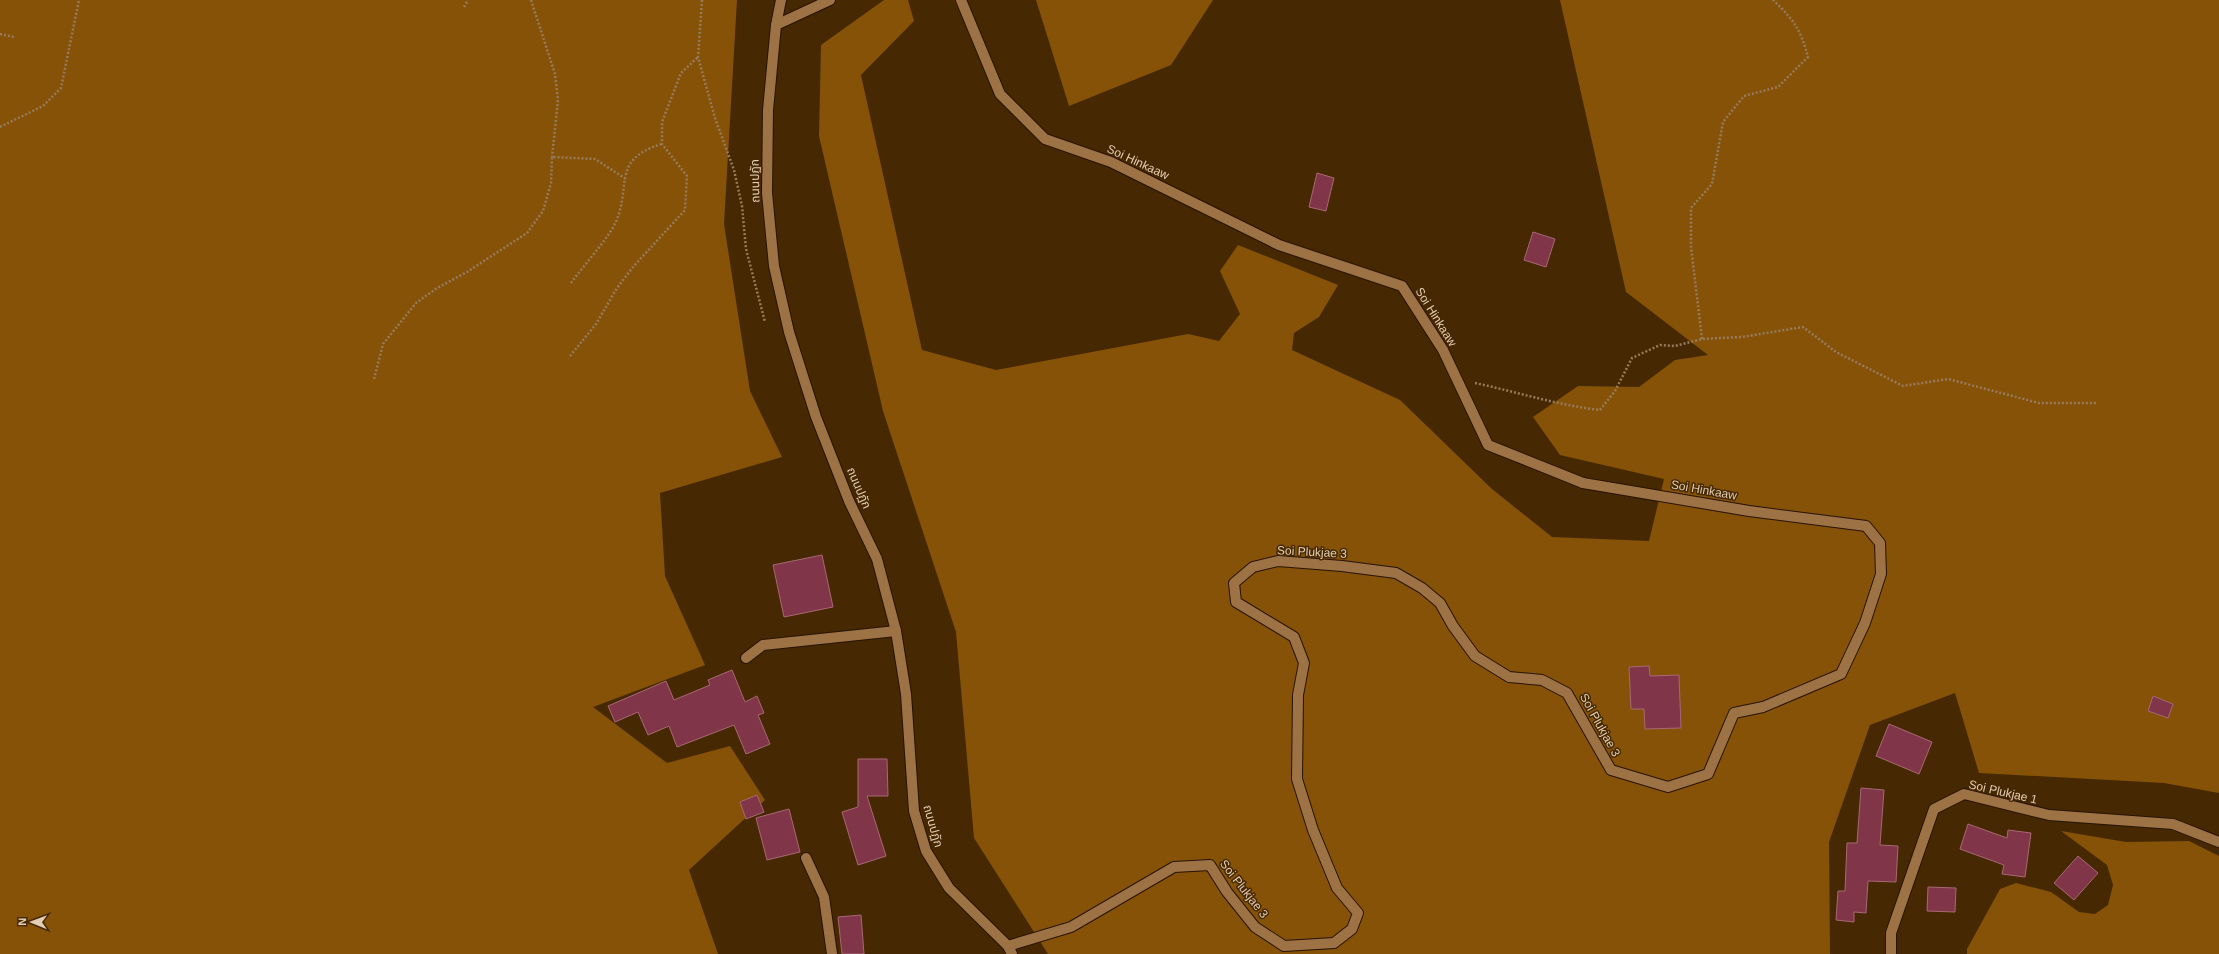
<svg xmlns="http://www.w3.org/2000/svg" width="2219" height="954" font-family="Arial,'Noto Sans Thai',sans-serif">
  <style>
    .forest { fill: #855208 }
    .building { fill: #803648; stroke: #a86874 }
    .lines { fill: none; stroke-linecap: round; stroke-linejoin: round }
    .lane-casing { stroke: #271300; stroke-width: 12 }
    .street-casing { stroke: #271300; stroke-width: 12 }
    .secondary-casing { stroke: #271300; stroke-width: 12 }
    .path { stroke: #967c5d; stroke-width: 2.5; stroke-dasharray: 2 2; stroke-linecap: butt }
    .lane { stroke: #9d7244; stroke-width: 10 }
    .street { stroke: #9d7244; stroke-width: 10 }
    .secondary { stroke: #9d7244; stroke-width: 10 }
    .labels { text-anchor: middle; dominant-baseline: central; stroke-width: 3; stroke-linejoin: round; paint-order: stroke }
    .street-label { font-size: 12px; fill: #e4cdb5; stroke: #462902 }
  </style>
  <rect width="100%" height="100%" fill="#462902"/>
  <path class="forest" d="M0 0H737L724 224 750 391 782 457 660 493 665 576 705 665 593 707 667 763 730 746 765 800 689 870 718 954H0Z
    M884 0H908L914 21 861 75 922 350 996 370 1188 334 1219 341 1240 314 1220 271 1238 245 1338 285 1319 317 1294 333 1292 350 1400 400 1492 489 1552 537 1649 541 1664 479 1560 455 1533 417 1578 386 1639 387 1675 360 1708 355 1626 292 1560 0H2219V793L2164 783 1979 773 1955 693 1870 725 1829 842 1830 954H1048L974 838 956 632 883 411 819 136 821 45Z
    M1036 0H1213L1171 65 1069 106Z
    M2061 831 2126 842 2189 841 2219 856V954H1967V949L2000 889 2016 883 2051 892 2079 912 2095 914 2108 905 2113 885 2107 865Z"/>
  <path class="building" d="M1317 173 1334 178 1326 211 1309 207Z
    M1533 232 1555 239 1546 267 1524 260Z
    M822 555 833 607 784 617 773 565Z
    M1649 666 1650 676 1679 675 1681 728 1645 729 1644 709H1631L1629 667Z
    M732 670 745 702 757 696 764 713 758 715 770 744 746 754 734 725 677 747 669 726 648 735 638 712 615 722 608 706 666 681 674 700 710 685 708 680Z
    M2153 696 2173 704 2168 718 2148 711Z
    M1889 724 1932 742 1919 774 1876 756Z
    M858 759H887L888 796H867L886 856 858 865 842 812 858 807Z
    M1861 788 1884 790 1880 845 1898 846 1896 882 1868 881 1866 913 1854 912V922L1836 920 1838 891H1845L1847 843H1857Z
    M757 795 764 812 746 819 740 802Z
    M789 809 800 852 767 860 756 818Z
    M1968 824 2007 838 2008 830 2031 833 2025 877 2002 874 2004 865 1960 849Z
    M2078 856 2098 873 2074 900 2054 883Z
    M1928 887 1956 888 1955 912 1927 911Z
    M861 915 864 954H842L838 917Z"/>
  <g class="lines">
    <defs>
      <path id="lane" d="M746 658 763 645 896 631
        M1008 946 1071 927 1174 867 1210 865 1227 892 1255 927 1284 946 1334 943 1352 929 1358 913 1337 888 1313 830 1297 779 1298 695 1304 663 1294 637 1236 602 1234 583 1253 567 1278 561 1342 566 1396 573 1422 588 1440 603 1453 626 1475 656 1509 677 1542 680 1567 693 1611 770 1668 787 1708 774 1734 713 1763 707 1841 674 1865 623 1881 574 1880 543 1866 526 1749 511 1583 483"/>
      <path id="street" d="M961 0 1000 94 1045 139 1111 162 1279 245 1402 286 1443 350 1488 445 1583 483
        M776 25 830 0
        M806 858 824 897 832 954
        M1891 954V933L1934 809 1964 794 2049 815 2173 824 2219 842"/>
      <path id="secondary" d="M781 0 776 25 768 110 767 193 774 266 789 332 816 417 849 501 877 559 896 631 906 694 914 811 926 851 949 888 1008 946 1012 954"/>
    </defs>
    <use href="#lane" class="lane-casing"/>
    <use href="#street" class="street-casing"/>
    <use href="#secondary" class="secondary-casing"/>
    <path class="path" d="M531 0 555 74 558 100 552 157
      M702 0 698 57 715 118 734 170 742 206 746 249 765 322
      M464 7 468 0
      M0 34 14 37
      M0 127 43 106 61 88 79 0
      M571 283C584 265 600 248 612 229 635 191 607 160 662 144
      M1702 339 1691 247V208L1712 184 1723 122 1744 96 1778 87 1808 57C1801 30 1794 20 1773 0
      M570 356 596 324 617 288 633 267 685 210 687 176 662 144V122L681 73 698 57
      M374 379 383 344 416 303 437 288 467 272 527 233 543 211 551 183 552 157 595 159 626 179
      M1475 383C1517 392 1557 405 1600 410L1615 391 1632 358 1660 345 1675 346 1702 339 1742 337 1803 327 1836 352 1903 386 1948 379 2039 403H2096"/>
    <use href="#lane" class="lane"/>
    <use href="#street" class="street"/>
    <use href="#secondary" class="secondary"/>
  </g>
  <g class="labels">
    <g class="street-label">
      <text transform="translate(1138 162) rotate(25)">Soi Hinkaaw</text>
      <text transform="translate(755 181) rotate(-91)">ถนนปฏัก</text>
      <text transform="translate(1436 317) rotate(58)">Soi Hinkaaw</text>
      <text transform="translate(859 488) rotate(67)">ถนนปฏัก</text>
      <text transform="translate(1704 490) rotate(10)">Soi Hinkaaw</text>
      <text transform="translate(1312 552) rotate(3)">Soi Plukjae 3</text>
      <text transform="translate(1600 725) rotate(61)">Soi Plukjae 3</text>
      <text transform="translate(2003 792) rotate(13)">Soi Plukjae 1</text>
      <text transform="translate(933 826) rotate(74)">ถนนปฏัก</text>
      <text transform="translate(1244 889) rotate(52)">Soi Plukjae 3</text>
    </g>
  </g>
  <g transform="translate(32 922) rotate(271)" stroke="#462902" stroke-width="3" paint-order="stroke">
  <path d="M0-3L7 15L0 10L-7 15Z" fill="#e4cdb5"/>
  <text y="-6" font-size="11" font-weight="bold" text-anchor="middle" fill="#e4cdb5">N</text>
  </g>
</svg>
